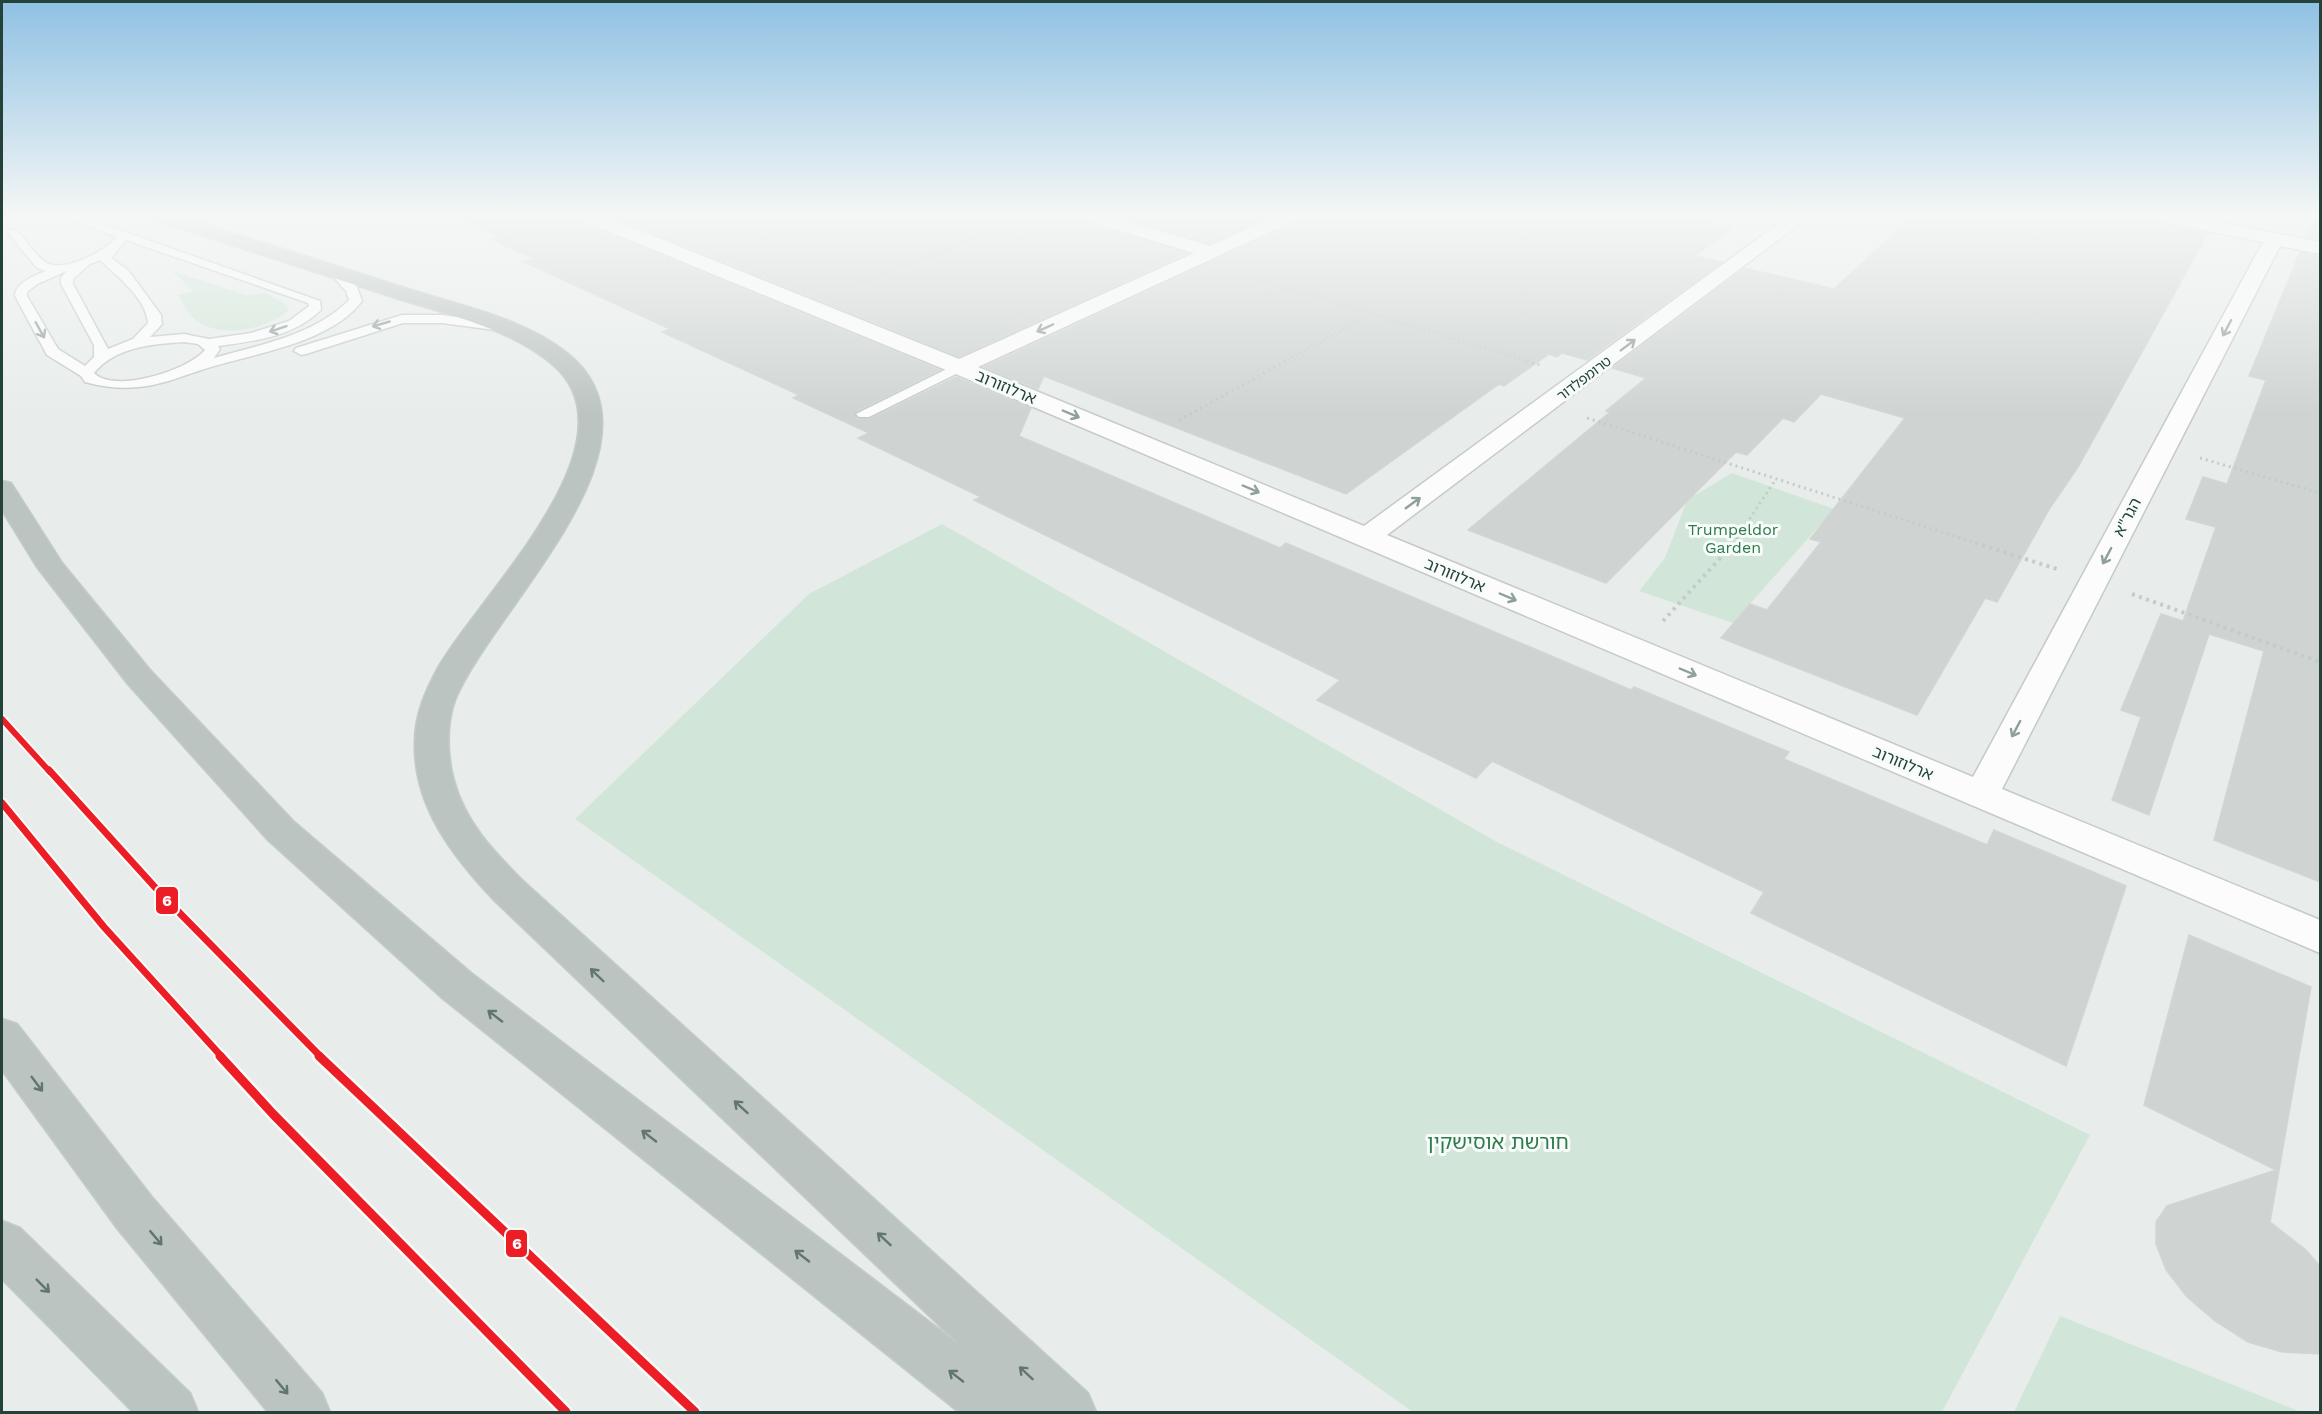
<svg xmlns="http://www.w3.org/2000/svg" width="2322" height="1414" font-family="'Work Sans','Noto Sans Hebrew',sans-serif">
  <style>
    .green { fill: #d1e6d8 }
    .building { fill: #cfd4d2; stroke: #d1d6d4; stroke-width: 1.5 }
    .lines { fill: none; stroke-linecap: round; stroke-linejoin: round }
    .lane-casing { stroke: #c5cac8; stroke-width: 3 }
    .street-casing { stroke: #c5cac8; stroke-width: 3 }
    .highway-casing { stroke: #c3ccc9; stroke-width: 3 }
    .path-far2 { stroke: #c3ccca; stroke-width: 2; stroke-dasharray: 1.5 3; stroke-linecap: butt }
    .path-far1 { stroke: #c3ccca; stroke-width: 3; stroke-dasharray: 2 4; stroke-linecap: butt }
    .path { stroke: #c3ccca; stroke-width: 4; stroke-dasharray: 3 4.5; stroke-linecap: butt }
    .lane { fill: #fcfcfc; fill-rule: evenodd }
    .street { fill: #fcfcfc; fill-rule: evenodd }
    .highway { fill: #bcc4c2; fill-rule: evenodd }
    .rail-1-far2-casing { stroke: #f7fbf9; stroke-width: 10 }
    .rail-1-far1-casing { stroke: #f7fbf9; stroke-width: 11 }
    .rail-1-casing { stroke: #f7fbf9; stroke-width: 14 }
    .rail-1-far2 { stroke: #ed1d26; stroke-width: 6 }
    .rail-1-far1 { stroke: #ed1d26; stroke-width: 7 }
    .rail-1 { stroke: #ed1d26; stroke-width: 9 }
    .oneway { stroke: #909f9b }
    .oneway2 { stroke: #617670 }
    .labels { text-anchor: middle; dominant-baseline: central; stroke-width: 6; stroke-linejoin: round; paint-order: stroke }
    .far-street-label { font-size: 14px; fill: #24423a; stroke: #f7fbf9 }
    .street-label { font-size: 16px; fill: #24423a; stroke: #f7fbf9 }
    .park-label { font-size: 16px; fill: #2d7a4b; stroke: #f7fbf9 }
    .near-park-label { font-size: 20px; fill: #2d7a4b; stroke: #f7fbf9 }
    .line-badge { stroke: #f7fbf9; stroke-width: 2 }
    .badge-label { font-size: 16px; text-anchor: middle; font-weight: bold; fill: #fff }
  </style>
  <rect width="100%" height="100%" fill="#e8edeb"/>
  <path class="green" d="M172 271 246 295 265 293 286 304 289 310C267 329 223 339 197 321 189 316 183 303 178 295L193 291Z
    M1732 473 1834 509 1733 623 1639 591 1665 558 1687 500Z
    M942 524 1497 842 2090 1135 1942 1412H1413L575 819 809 594Z
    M2060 1316 2301 1412H2014Z"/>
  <path class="building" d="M454 216H576L580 222 940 370 855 412 857 419H870L956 377 1031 408 1019 436 1280 548 1286 543 1631 690 1634 687 1789 752 1784 759 1987 845 1994 830 2126 886 2066 1066 1751 913 1764 892 1492 761 1476 778 1317 700 1340 680 974 500 981 497 858 438 869 433 793 398 799 395 662 332 670 329 524 262 534 259 491 239 500 237Z
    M611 216H1079L1083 222 1188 253 959 357Z
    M1119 216H1269L1210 244Z
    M1301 216H1685L1734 227 1695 256 1722 262 1587 360 1562 353 1557 357 1549 354 1504 386 1499 384 1346 494 1044 376 1038 389 984 367 1297 222Z
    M1913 216H2148L2159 223 2208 233 2078 467 2050 508 1997 602 1985 598 1917 715 1721 638 1750 604 1767 610 1821 542 1810 539 1905 418 1821 394 1794 422 1783 418 1747 455 1736 452 1606 583 1468 530 1610 412 1606 411 1646 378 1612 368 1745 268 1834 289Z
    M2315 216H2320V240L2307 237Z
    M2300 252 2320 256V882L2214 840 2264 651 2209 634 2149 815 2112 800 2141 717 2121 710 2161 614 2183 621 2216 527 2186 519 2203 477 2227 484 2266 380 2249 376Z
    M2189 935 2311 987 2270 1222 2306 1250 2320 1266V1354L2282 1352 2248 1342 2215 1321 2187 1297 2166 1270 2156 1244V1222L2167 1206 2276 1170 2144 1105Z"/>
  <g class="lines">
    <defs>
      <path id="lane" d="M2 216H24L2 222Z
        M63 216H80L320 301 321 310C293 337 255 341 218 346L220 349 214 358C259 345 315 335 349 300L346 291 328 271 330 268H338L357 287 362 301C330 344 250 354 201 370 180 377 161 385 139 387 120 389 103 387 85 382L81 376 47 355 15 296C15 283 35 275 46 271L37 268 9 234V230H17C25 239 35 255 45 262 62 274 106 251 117 237ZM126 240 308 303 309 306 289 321 251 333 209 339 184 334 150 337 162 324 161 315 128 270 111 258ZM100 260C117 276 146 298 148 323L133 339 108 349 73 284V279L90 264ZM67 271 61 278V284L94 345V357L85 366 58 349 27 296V292L37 284ZM184 342 198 344 205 350C189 370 114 394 94 373 115 347 152 344 184 342Z
        M402 315H442L502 323 509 327 502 331 442 323H403L306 354 301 355 294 351 296 348Z
        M959 363 964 364V370L869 417H859L856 414Z"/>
      <path id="street" d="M578 216H604L959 359 1194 253 1084 220 1081 216H1110L1210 246 1275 216H1299L1296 220 978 367 1364 526 1789 216H1810L1387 535 1973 777 2263 242 2159 221 2150 216H2188L2320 242V254L2280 246 2002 789 2320 920V953L951 372 581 220Z"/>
      <path id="highway" d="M151 216H179C256 241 332 265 408 289 461 306 524 318 568 354 678 443 491 611 455 700 446 724 447 756 454 781 465 822 493 851 522 880L1088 1393 1096 1412H959L441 997 268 840 128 684 37 567 2 510V481L11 483 62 563 150 670 294 822 471 973 961 1346 495 901C453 857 413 806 415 742 415 715 425 692 438 668 476 599 645 439 551 363 507 327 445 314 393 297 313 271 233 246 154 220Z
        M2 1019 17 1024 151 1196 322 1393 330 1412H268L117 1228 2 1070Z
        M2 1221 20 1228 190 1393 198 1412H133L2 1279Z"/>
    </defs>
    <use href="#lane" class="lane-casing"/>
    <use href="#street" class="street-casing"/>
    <use href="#highway" class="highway-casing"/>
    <path class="path-far2" d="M1243 275 1531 362
      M849 287 1031 216
      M1284 362 1371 314"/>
    <path class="path-far1" d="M1526 361 1540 365
      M1587 418 1979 544
      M1179 420 1286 361
      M2200 458 2320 493
      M1733 544 1776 479"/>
    <path class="path" d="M1975 543 2057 569
      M2132 594 2320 662
      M1663 621 1734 543"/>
    <use href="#lane" class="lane"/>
    <use href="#street" class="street"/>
    <use href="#highway" class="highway"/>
    <defs>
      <path id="rail-1-far2" d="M2 719 50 772"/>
      <path id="rail-1-far1" d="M49 770 162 895 321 1057
        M2 803 104 927 222 1057"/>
      <path id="rail-1" d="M220 1056 273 1114 566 1412
        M319 1056 695 1412"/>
    </defs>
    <use href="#rail-1-far2" class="rail-1-far2-casing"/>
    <use href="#rail-1-far1" class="rail-1-far1-casing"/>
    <use href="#rail-1" class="rail-1-casing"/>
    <use href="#rail-1-far2" class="rail-1-far2"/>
    <use href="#rail-1-far1" class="rail-1-far1"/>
    <use href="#rail-1" class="rail-1"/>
  </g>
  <defs><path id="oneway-shaft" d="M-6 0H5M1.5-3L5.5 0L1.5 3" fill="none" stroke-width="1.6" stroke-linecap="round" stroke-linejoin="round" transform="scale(1.5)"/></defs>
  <g class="oneway">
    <use href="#oneway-shaft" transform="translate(381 324) rotate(164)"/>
    <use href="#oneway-shaft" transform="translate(1045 328) rotate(156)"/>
    <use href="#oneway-shaft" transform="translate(2227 328) rotate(118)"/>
    <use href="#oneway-shaft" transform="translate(278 329) rotate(161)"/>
    <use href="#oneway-shaft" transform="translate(40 330) rotate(61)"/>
    <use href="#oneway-shaft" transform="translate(1628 345) rotate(-37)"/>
    <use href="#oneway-shaft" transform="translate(1071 414) rotate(23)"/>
    <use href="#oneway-shaft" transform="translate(1251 489) rotate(23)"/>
    <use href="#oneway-shaft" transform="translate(1413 503) rotate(-36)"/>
    <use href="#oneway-shaft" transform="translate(2107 556) rotate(118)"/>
    <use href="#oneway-shaft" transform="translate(1508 597) rotate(23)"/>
    <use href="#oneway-shaft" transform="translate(1688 672) rotate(23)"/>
    <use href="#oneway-shaft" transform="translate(2016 729) rotate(118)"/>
  </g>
  <g class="oneway2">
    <use href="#oneway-shaft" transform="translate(597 975) rotate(-136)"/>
    <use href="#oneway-shaft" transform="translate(495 1016) rotate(-142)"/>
    <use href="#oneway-shaft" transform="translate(37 1084) rotate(53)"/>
    <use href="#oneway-shaft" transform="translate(741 1107) rotate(-138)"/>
    <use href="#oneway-shaft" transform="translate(649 1136) rotate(-142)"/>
    <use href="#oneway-shaft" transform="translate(156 1238) rotate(50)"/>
    <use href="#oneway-shaft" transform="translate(884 1239) rotate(-137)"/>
    <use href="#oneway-shaft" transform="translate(802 1256) rotate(-142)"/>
    <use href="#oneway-shaft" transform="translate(43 1286) rotate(45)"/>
    <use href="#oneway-shaft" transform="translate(1026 1373) rotate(-137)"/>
    <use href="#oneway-shaft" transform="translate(956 1376) rotate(-142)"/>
    <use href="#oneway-shaft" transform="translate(282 1387) rotate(50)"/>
  </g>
  <linearGradient id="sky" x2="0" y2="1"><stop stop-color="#8fc1e3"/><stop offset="0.52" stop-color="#f5f7f6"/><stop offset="1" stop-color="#f5f7f6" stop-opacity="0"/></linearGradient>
  <rect width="2322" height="414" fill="url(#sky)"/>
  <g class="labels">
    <g class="far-street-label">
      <text transform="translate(1584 378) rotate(-37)">טרומפלדור</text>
    </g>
    <g class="street-label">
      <text transform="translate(1006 387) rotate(23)">ארלוזורוב</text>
      <text transform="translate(2127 517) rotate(-62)">הגר"א</text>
      <text transform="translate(1455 575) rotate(23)">ארלוזורוב</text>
      <text transform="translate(1903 763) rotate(23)">ארלוזורוב</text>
    </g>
    <g class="park-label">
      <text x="1733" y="529">Trumpeldor<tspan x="1733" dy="18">Garden</tspan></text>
    </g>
    <g class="near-park-label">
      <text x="1498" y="1142">חורשת אוסישקין</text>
    </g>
  </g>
  <g class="line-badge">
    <rect x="155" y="886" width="24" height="29" rx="6" fill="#ed1d26"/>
    <rect x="505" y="1229" width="23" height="29" rx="6" fill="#ed1d26"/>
  </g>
  <g class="badge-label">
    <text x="167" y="906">6</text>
    <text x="517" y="1249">6</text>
  </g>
  <rect width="2322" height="1414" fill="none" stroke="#24423a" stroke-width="6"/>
</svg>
